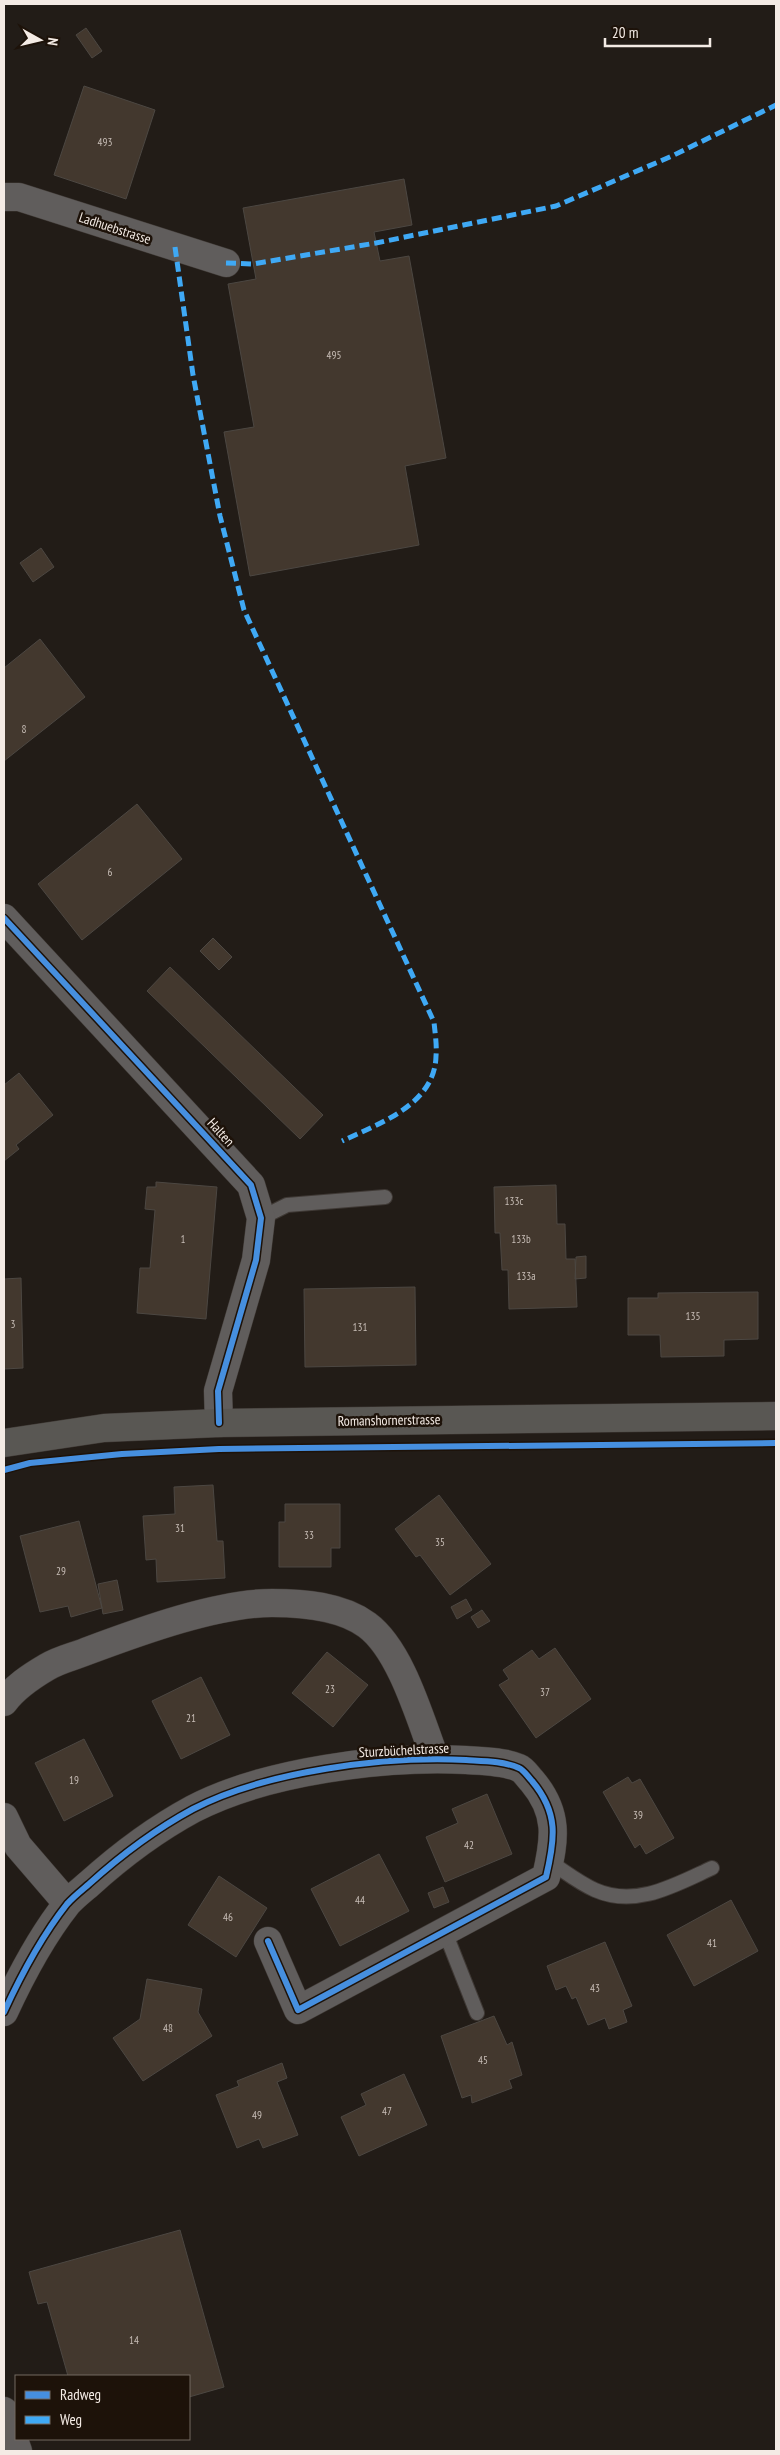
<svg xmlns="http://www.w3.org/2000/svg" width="780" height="2455" font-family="'PT Sans Narrow',sans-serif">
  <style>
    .building { fill: #43382e; stroke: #4c4742 }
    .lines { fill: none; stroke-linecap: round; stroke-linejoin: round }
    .lane-casing { stroke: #3f3935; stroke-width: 16 }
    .street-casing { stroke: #3f3935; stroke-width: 29 }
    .secondary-casing { stroke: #3f3935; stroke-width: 29 }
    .lane { stroke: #605d5c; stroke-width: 14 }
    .street { stroke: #605d5c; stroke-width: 28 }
    .secondary { stroke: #595753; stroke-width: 28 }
    .quiet { stroke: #3fa9f5; stroke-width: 5; stroke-dasharray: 10 5; stroke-linecap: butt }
    .cycleway-casing { stroke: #1d1209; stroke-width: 9 }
    .cycleway { stroke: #468fdf; stroke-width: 6 }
    .labels { text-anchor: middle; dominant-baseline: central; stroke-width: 5; stroke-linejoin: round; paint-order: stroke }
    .number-label { font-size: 11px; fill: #c8beb7 }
    .street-label { font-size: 14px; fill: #f4ebe5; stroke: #1d1209 }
  </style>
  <rect width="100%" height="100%" fill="#221c17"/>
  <path class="building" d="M86 28 102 51 92 58 76 35Z
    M84 86 155 110 126 199 54 175Z
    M404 179 412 225 374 232 380 261 409 256 446 458 405 466 419 545 250 576 224 432 254 427 228 284 256 279 243 208Z
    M41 548 54 567 33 582 20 563Z
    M40 639 85 697 4 761V668Z
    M137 804 182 859 82 940 38 884Z
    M213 938 232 957 219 970 200 951Z
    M170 967 323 1115 300 1139 147 991Z
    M19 1073 53 1115 16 1145 19 1149 4 1161V1085Z
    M156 1182 217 1187 206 1319 137 1313 140 1268H150L155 1210 145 1209 147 1187H156Z
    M556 1185 557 1224H565L566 1259H575L577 1307 509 1309 508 1270H502L500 1233H495L494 1187Z
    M586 1256V1278L575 1279 576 1257Z
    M21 1278 23 1368 4 1369V1279Z
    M415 1287 416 1365 305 1367 304 1289Z
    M758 1292V1339L724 1340V1356L661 1357 660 1335H628V1298H658V1293Z
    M213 1485 217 1541H223L225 1578 157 1582 156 1559 146 1560 143 1516 175 1514 174 1487Z
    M439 1495 491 1564 450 1595 420 1555 416 1557 395 1529Z
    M285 1504H340V1548H331V1567H279V1522H285Z
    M79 1521 102 1608 71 1617 68 1606 40 1612 20 1536Z
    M117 1580 123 1610 103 1614 98 1584Z
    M466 1599 472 1610 457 1619 451 1607Z
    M482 1610 490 1621 478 1628 471 1617Z
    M555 1648 591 1699 536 1738 499 1685 509 1679 503 1670 532 1650 539 1659Z
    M327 1652 368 1685 333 1727 292 1693Z
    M201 1677 230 1735 181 1759 152 1701Z
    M84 1739 113 1796 64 1821 35 1763Z
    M628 1777 632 1783 640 1779 674 1838 646 1854 640 1844 635 1848 603 1792Z
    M487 1794 512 1854 445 1882 426 1837 458 1823 452 1809Z
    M379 1854 409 1911 340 1946 311 1889Z
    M219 1876 267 1908 236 1957 188 1925Z
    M443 1887 449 1902 434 1908 428 1893Z
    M731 1900 758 1951 694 1986 667 1935Z
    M605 1942 632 2006 623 2010 627 2022 609 2029 605 2018 588 2025 576 1997 572 1999 566 1986 556 1990 547 1966Z
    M147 1979 202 1989 198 2012 212 2036 143 2081 113 2038 140 2019Z
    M494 2016 507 2045 512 2042 522 2075 509 2080 512 2088 472 2103 471 2095 462 2098 441 2036Z
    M282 2063 287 2078 277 2082 298 2135 263 2148 259 2139 237 2148 216 2095 239 2086 237 2081Z
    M404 2074 427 2125 359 2156 341 2117 366 2105 361 2094Z
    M180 2230 224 2387 189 2397V2376H68L47 2302 38 2304 29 2272Z"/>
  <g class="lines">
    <defs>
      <path id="lane" d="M261 1218 287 1205 385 1197
        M550 1862C564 1871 579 1883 595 1890 636 1908 675 1885 712 1868
        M445 1932 477 2013"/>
      <path id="street" d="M4 197H19L226 263
        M4 918 251 1185 261 1218 256 1260 218 1391 219 1423
        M4 1702C15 1687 30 1677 47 1667 60 1659 76 1656 90 1650 141 1631 218 1603 272 1603 303 1603 341 1606 367 1625 401 1650 420 1719 435 1758
        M4 1817 18 1846 67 1903
        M4 2012C21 1975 41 1937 67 1904 73 1897 82 1890 89 1884 120 1856 156 1829 193 1809 266 1771 384 1756 466 1760 482 1761 504 1761 519 1768 524 1770 528 1777 532 1781 559 1813 555 1839 546 1877L298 2010 268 1941
        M4 2411 18 2451"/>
      <path id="secondary" d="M4 1443 104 1428 219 1423 776 1416"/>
    </defs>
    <use href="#lane" class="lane-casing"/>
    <use href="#street" class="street-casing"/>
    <use href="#secondary" class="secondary-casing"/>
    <use href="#lane" class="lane"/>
    <use href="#street" class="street"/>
    <use href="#secondary" class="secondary"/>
    <path class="quiet" d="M175 247 193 375 220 516 244 610 434 1022C435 1033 437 1045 436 1056 435 1105 378 1124 342 1141
      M226 263 253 264 376 243 556 206 672 156 776 105"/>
    <defs>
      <path id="cycleway" d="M4 918 251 1185 261 1218 256 1260 218 1391 219 1423
        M4 1470 30 1463 122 1454 219 1449 776 1443
        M4 2012C21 1975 41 1937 67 1904 73 1897 82 1890 89 1884 120 1856 156 1829 193 1809 266 1771 384 1756 466 1760 482 1761 504 1761 519 1768 524 1770 528 1777 532 1781 559 1813 555 1839 546 1877L298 2010 268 1941"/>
    </defs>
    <use href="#cycleway" class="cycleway-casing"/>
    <use href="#cycleway" class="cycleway"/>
  </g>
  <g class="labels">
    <g class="number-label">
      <text x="105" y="142">493</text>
      <text x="334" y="355">495</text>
      <text x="24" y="729">8</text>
      <text x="110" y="872">6</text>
      <text x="514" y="1201">133c</text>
      <text x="183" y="1239">1</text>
      <text x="521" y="1239">133b</text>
      <text x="526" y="1276">133a</text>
      <text x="693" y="1316">135</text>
      <text x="13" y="1324">3</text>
      <text x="360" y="1327">131</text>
      <text x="180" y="1528">31</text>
      <text x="309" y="1535">33</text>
      <text x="440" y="1542">35</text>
      <text x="61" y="1571">29</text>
      <text x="330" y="1689">23</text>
      <text x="545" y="1692">37</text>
      <text x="191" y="1718">21</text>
      <text x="74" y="1780">19</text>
      <text x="638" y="1815">39</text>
      <text x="469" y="1845">42</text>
      <text x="360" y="1900">44</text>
      <text x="228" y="1917">46</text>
      <text x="712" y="1943">41</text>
      <text x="595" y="1988">43</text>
      <text x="168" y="2028">48</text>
      <text x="483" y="2060">45</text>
      <text x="387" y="2111">47</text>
      <text x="257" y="2115">49</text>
      <text x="134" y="2340">14</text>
    </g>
    <g class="street-label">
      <text transform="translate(115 228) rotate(18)">Ladhuebstrasse</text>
      <text transform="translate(221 1132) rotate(48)">Halten</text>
      <text transform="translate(389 1420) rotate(-1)">Romanshornerstrasse</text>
      <text transform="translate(404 1750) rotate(-3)">Sturzbüchelstrasse</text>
    </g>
  </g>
  <rect width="780" height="2455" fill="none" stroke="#f4ebe5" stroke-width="10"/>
  <rect x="15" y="2375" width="175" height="65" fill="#1d1209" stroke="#736961"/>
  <rect x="25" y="2391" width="25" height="8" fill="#468fdf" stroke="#736961"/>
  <text x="60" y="2400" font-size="15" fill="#f4ebe5">Radweg</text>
  <rect x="25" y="2416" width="25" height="8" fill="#3fa9f5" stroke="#736961"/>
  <text x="60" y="2425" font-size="15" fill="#f4ebe5">Weg</text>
  <g transform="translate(40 40) rotate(98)" stroke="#1d1209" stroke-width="4" paint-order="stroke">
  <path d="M0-4L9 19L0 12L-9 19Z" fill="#f4ebe5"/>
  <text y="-8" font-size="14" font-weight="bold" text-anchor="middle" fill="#f4ebe5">N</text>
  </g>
  <path d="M605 38v8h105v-8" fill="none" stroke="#f4ebe5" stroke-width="2.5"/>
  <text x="612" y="38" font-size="15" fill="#f4ebe5" stroke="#1d1209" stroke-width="4" paint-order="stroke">20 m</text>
</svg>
